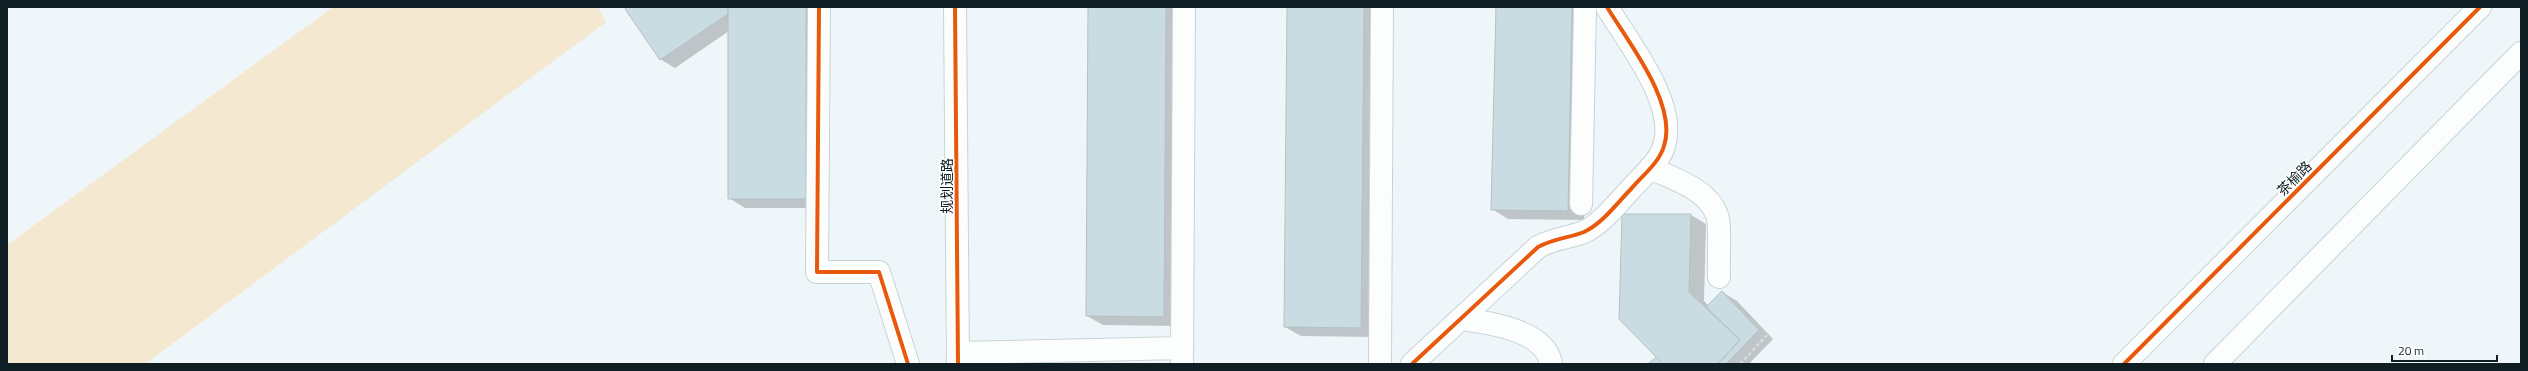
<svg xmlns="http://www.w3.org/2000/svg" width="2528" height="371" font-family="'Titillium Web','Noto Sans SC',sans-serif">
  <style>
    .green { fill: #f5e8d1 }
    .shadow { fill: #0003 }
    .building { fill: #c9dce1; stroke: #b5c0c3 }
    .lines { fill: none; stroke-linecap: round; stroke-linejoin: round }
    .street-casing { stroke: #c8d3d6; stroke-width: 24 }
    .secondary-casing { stroke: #c8d3d6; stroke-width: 24 }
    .path { stroke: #d8dbdb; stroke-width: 2.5; stroke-dasharray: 4 2; stroke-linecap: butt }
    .street { stroke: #fcfefe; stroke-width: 22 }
    .secondary { stroke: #fcfefe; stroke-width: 22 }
    .cycleway-casing { stroke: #fff; stroke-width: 6 }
    .cycleway { stroke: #e8590c; stroke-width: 4 }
    .labels { text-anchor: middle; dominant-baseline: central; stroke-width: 3; stroke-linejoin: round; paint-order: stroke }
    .street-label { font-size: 14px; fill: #0f1e23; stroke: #fff }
  </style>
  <rect width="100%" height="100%" fill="#eef6f9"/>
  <path class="green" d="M333 7H598L606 22 145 364H7V245Z"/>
  <path class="shadow" d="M629 7H822V208H745L729 198V31L675 68 660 59Z
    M1089 7H1182L1180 326 1103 325 1087 316Z
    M1288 7H1377V337L1301 336 1285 327Z
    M1497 7H1588L1584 220 1508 219 1492 209Z
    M1691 215 1706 224 1704 301 1709 306 1722 292 1737 301 1773 339 1749 364H1650L1657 357Z"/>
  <path class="building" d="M627 7H728V14L660 60 625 9Z
    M728 7H806V199H728Z
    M1088 7H1166L1164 317 1086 316Z
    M1287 7H1364L1361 328 1284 327Z
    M1496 7H1572L1568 211 1491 210Z
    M1622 214H1691L1689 292 1740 340 1718 364H1663L1619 319Z
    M1722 291 1759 330 1726 364H1718L1740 340 1706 307Z
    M1656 357 1663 364H1648Z"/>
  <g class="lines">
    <defs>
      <path id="street" d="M819 7 817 272H879L908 364
        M955 7 958 364
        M1650 168C1673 179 1707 188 1717 215 1721 225 1718 263 1719 277
        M1581 204 1585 7
        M1460 319C1487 322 1546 330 1551 364
        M958 353 1182 348
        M1182 364 1184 7
        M1380 364 1382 7
        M1412 364 1538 247C1555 238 1569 238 1584 232 1603 223 1617 203 1631 189 1642 176 1659 163 1664 146 1678 104 1628 42 1607 7"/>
      <path id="secondary" d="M2124 364 2480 7
        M2215 364 2521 53"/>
    </defs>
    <use href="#street" class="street-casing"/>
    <use href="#secondary" class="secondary-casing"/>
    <path class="path" d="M1740 364 1767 335"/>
    <use href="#street" class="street"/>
    <use href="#secondary" class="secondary"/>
    <defs>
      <path id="cycleway" d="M819 7 817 272H879L908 364
        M955 7 958 364
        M1412 364 1538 247C1555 238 1569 238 1584 232 1603 223 1617 203 1631 189 1642 176 1659 163 1664 146 1678 104 1628 42 1607 7
        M2124 364 2480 7"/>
    </defs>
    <use href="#cycleway" class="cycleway-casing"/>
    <use href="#cycleway" class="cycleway"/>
  </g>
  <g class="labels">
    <g class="street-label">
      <text transform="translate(2294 178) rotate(-45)">茶榆路</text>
      <text transform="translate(946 186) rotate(-90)">规划道路</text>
    </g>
  </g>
  <rect width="2528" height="371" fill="none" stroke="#0f1e23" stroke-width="16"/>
  <path d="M2392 355v6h105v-6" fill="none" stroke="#0f1e23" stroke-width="2"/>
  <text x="2398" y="355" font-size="12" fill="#0f1e23" stroke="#ffffff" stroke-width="3" paint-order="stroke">20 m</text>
</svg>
